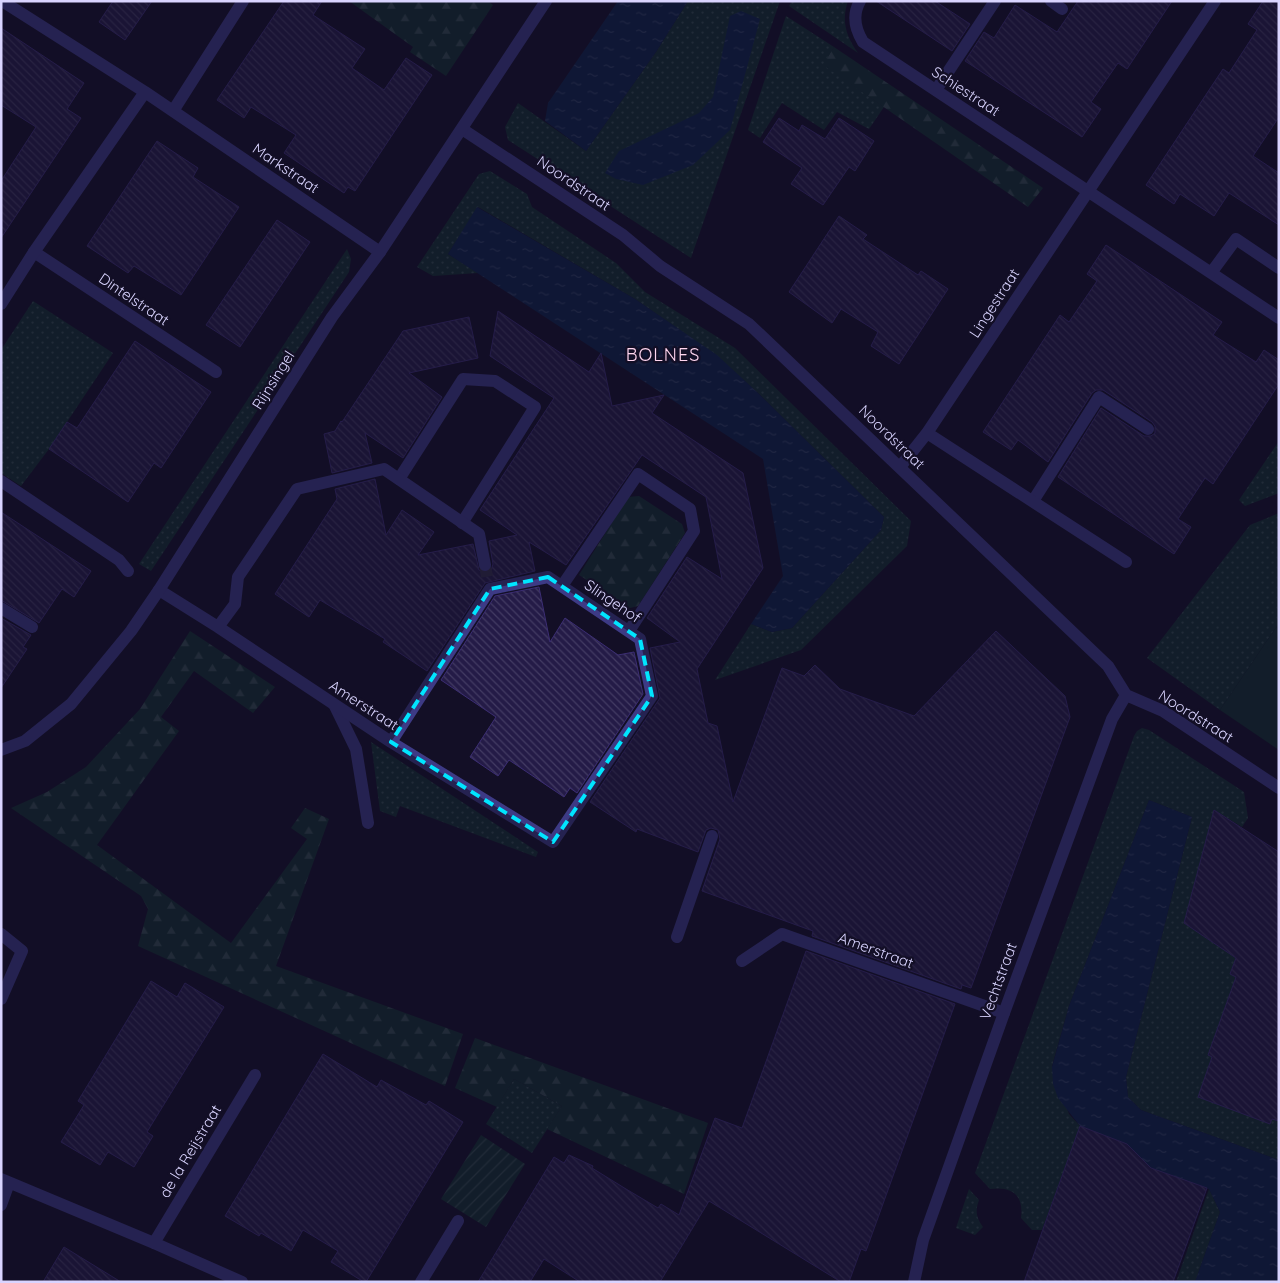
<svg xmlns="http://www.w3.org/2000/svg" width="1280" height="1283" font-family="Quicksand,sans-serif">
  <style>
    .grass { fill: url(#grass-dots) }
    .forest { fill: url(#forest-firs) }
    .garden { fill: url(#garden-furrows) }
    .pitch { fill: #12302f }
    .water { fill: url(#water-ripples) }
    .building { fill: url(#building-back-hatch); stroke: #3b2d73 }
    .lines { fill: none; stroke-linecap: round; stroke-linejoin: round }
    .minor-tunnel { stroke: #312d47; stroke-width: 12; stroke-dasharray: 12 6; stroke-linecap: butt }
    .service { stroke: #3d3a85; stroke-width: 12 }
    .pedestrian { stroke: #3d3a85; stroke-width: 12 }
    .minor { stroke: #3d3a85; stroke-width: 12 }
    .tertiary { stroke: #3d3a85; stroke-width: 12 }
    .marked { fill: none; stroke: #00e5ff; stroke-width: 4; stroke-dasharray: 10 6; stroke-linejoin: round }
    .labels { text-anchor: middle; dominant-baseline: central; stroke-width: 4.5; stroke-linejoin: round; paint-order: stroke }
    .street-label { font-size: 15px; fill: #d9d4ff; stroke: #130f26 }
    .quarter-label { font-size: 18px; letter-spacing: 1px; fill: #ffd6f0; stroke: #130f26 }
  </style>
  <defs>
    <pattern id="grass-dots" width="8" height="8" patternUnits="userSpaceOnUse" patternTransform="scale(1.25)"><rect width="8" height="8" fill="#12302f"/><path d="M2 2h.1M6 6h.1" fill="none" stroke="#344d4e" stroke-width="1.8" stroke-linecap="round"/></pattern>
    <pattern id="forest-firs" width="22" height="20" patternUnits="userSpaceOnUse" patternTransform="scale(1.25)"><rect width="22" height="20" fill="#12302f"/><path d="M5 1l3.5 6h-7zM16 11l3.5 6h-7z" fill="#344d4e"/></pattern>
    <pattern id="garden-furrows" width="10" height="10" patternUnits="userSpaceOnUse" patternTransform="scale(1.25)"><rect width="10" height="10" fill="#12302f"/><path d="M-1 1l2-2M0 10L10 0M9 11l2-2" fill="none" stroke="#344d4e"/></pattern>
    <pattern id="water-ripples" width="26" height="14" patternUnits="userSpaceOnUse" patternTransform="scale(1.25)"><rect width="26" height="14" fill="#0c2248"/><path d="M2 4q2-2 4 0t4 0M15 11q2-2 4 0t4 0" fill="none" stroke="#2f4163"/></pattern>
    <pattern id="building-back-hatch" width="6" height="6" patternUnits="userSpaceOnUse" patternTransform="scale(1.25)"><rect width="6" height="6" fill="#241b47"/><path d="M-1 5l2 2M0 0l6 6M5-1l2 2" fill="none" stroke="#433b63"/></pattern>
  </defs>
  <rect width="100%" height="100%" fill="#130f26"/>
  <path class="grass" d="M688 1H780L691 258 508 140 505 127 518 103 586 151 656 52Z
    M792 1H848C841 21 846 36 858 53L789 6Z
    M786 16 834 47 824 65 884 107 869 129 837 112 824 130 782 103 760 138 748 130Z
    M490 171 527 194 532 207 616 263 645 292 735 348 911 521 907 546 801 650 715 680 751 624 772 632 792 628 881 530 884 517 758 393 716 355 635 299 478 207 448 254 478 273 433 276 417 267 479 174Z
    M347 249 351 259 349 272 151 571 139 564Z
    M33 301 113 353 49 449 21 486 1 473V350Z
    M1279 441V493L1245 506 1239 500Z
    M1279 513V623L1220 710 1147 658 1250 525Z
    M1142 728 1149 730 1244 792 1248 818 1242 827 1214 810 1184 923 1236 958 1230 974 1236 977 1208 1055 1212 1057 1270 1123 1272 1119 1279 1121V1160L1141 1110 1128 1097 1126 1077 1192 817 1149 800 1069 1006 1052 1066 1069 1114 1080 1126 1042 1230H1032L1021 1218C1024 1195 1012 1186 990 1189L975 1173 1134 736 1137 731Z
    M371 742 538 852 536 857 400 806 396 817 380 811Z
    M514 1079 562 1106 532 1153 486 1124Z
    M969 1189 979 1200C975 1211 976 1217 983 1227L975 1235 956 1228Z
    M1209 1189 1220 1212 1195 1282H1176Z"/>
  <path class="forest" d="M349 1H488L493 5 446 76 410 52 413 47Z
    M834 47 1043 188 1028 207 823 65Z
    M639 496 682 524 685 533 638 606 630 608 579 575 628 497Z
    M190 631 275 687 253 713 194 671 161 717 179 731 97 845 231 943 307 839 291 828 305 808 329 819 276 966 463 1034 445 1086 138 946 148 909 141 896 11 808 47 792 86 767 140 709Z
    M475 1038 708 1123 684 1194 547 1129 562 1106 514 1079 497 1107 455 1088Z"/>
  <path class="garden" d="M481 1135 525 1164 486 1227 441 1199Z"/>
  <path class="pitch" d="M1279 623V750L1220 710Z"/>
  <path class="water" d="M618 1H688L656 52 586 151 545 121 548 103Z
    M741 11 760 19 730 130 693 165 643 185 616 179 605 173 619 151 699 113 713 97 730 16Z
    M477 207 635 299 717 355 758 393 884 517 881 530 792 628 772 632 751 624 783 576 763 459 448 254Z
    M1149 800 1192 817 1126 1077 1128 1097 1141 1110 1279 1160V1282H1195L1220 1212 1209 1189 1151 1168 1127 1144 1080 1126 1058 1098 1053 1084 1052 1067 1069 1006Z"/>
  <path class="building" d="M113 1H152L125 40 99 22Z
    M284 1H322L313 15 365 49 352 68 384 90 406 58 432 75 355 191 348 187 344 193 284 153 296 135 251 107 244 118 217 100Z
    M876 1H935L970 24 952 51Z
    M1078 1H1172L1127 69 1118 63 1091 102 1101 109 1082 137 965 61 984 32 994 38 1015 5 1057 32Z
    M1263 1H1279V117L1253 156 1279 173V225L1229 193 1214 216 1180 194 1174 204 1146 185 1223 69 1229 73 1257 30 1248 24Z
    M1 28 84 83 67 109 81 118 1 238V181L36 127 1 105Z
    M779 118 799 131 802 125 825 139 839 118 874 141 855 171 849 167 823 205 791 184 802 168 763 142Z
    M157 141 198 168 193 177 239 207 181 295 134 266 128 273 87 246Z
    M839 216 867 235 863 239 918 275 921 271 948 289 899 364 871 346 878 332 841 309 832 323 789 292Z
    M277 220 310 242 240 347 206 325Z
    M1106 245 1222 322 1213 335 1256 362 1264 350 1279 360V384L1213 484 1205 478 1178 519 1191 527 1174 554 1058 477 1101 408 1144 436H1151L1155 433V426L1152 422 1103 390H1096L1092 393 1048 462 1018 440 1011 450 983 432 1060 315 1069 322 1097 281 1087 274Z
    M498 311 589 372 601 353 612 406 664 395 652 413 743 473 763 568 697 669 708 723 717 726 733 802 782 668 804 676 815 665 840 689 914 716 996 631 1065 696 1070 717 971 988 962 985 961 989 812 936 813 931 702 891 720 839 718 830 711 828 706 830 698 852 637 829 636 832 590 802 660 698 650 648 680 642 647 618 687 557 722 579 706 497 642 455 566 565 529 542 535 571 485 583 427 671 383 642 385 639 320 600 309 617 275 594 337 499 335 489 375 479 386 535 402 510 434 532 418 555 473 544 479 570 486 573 491 571 493 564 489 541 517 535 480 510 554 398 490 356Z
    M469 317 478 358 409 373 442 397 403 458 365 433 372 463 332 473 324 434 335 431 341 421 342 422 403 331Z
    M135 341 211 392 161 468 154 463 128 502 49 449 67 422 77 428Z
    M1 512 91 571 74 597 62 589 39 623 1 600Z
    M539 587 550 642 565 618 618 655 634 652 643 694 577 793 570 788 564 797 509 760 498 776 470 757 496 717 441 680 495 596Z
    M1 618 31 635 23 647 27 649 1 688Z
    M1214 810 1279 852V1121L1272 1119 1270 1124 1198 1097 1212 1057 1208 1055 1236 977 1230 974 1236 958 1184 923Z
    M806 951 955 1004 866 1251 861 1249 849 1282H841L709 1201 660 1282H580L544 1259 530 1282H478L554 1157 564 1163 569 1155 593 1166 592 1168 626 1189 658 1208 661 1204 679 1215 715 1118 742 1128Z
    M151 981 177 997 185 983 224 1007 147 1132 153 1136 134 1167 108 1152 100 1165 61 1142 84 1105 78 1101Z
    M323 1054 377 1087 381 1080 426 1105 429 1101 463 1122 366 1282H364L331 1262 338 1251 303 1230 291 1251 261 1233 259 1236 225 1216Z
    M1080 1126 1127 1144 1151 1168 1207 1188 1173 1282H1024Z
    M64 1247 121 1282H43Z"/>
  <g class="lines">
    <path class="minor-tunnel" d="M485 565 487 577"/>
    <path class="service" d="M1051 1 1062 9
      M936 90 995 1
      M34 252 216 372
      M399 479 463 379 495 381 535 407 462 523
      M1033 501 1099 397 1148 429
      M562 586 638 474 690 509 694 531 629 631
      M1 608 32 627
      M335 706 356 749 368 823
      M677 937 712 836"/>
    <path class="pedestrian" d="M1 481 119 560 128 571
      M742 961 782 934 1004 1013"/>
    <path class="minor" d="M2 1 145 92 380 252
      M860 1C852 15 855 29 863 42L1279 318
      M173 111 243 1
      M462 129 623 235 660 266 749 324 1108 666 1126 695 1163 711 1279 788
      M1211 273 1236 239 1279 268
      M1 304 34 252 145 92
      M927 433 1126 562
      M900 467 927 433 1215 1
      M159 590 218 627 391 742 553 842 652 696 640 639 548 577 490 589 391 742
      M218 627 235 604 238 577 297 489 384 469 479 534 485 565
      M1 934 22 951 1 999
      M1 1179 154 1243 242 1282
      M1 1205 9 1183
      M154 1243 255 1075
      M421 1282 458 1221
      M914 1282 923 1240 1004 1013 1112 719 1126 695"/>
    <path class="tertiary" d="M1 750 25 741 71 704 131 631 159 590 332 317 380 252 546 1"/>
  </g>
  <path d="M0 0H1280V1283H0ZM548 577 640 639 652 696 553 842 391 742 490 589Z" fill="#130f26" fill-opacity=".55" fill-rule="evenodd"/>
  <path class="marked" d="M548 577 640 639 652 696 553 842 391 742 490 589Z"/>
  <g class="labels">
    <g class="street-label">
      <text transform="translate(966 91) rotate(33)">Schiestraat</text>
      <text transform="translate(286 168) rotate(34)">Markstraat</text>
      <text transform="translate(574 183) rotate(34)">Noordstraat</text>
      <text transform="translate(134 299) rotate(34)">Dintelstraat</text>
      <text transform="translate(994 303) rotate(-57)">Lingestraat</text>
      <text transform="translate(273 380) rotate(-58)">Rijnsingel</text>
      <text transform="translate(892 437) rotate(44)">Noordstraat</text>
      <text transform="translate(613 601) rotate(34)">Slingehof</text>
      <text transform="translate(364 705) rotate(33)">Amerstraat</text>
      <text transform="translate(1196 716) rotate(32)">Noordstraat</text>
      <text transform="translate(876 950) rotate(20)">Amerstraat</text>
      <text transform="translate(998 981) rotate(-70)">Vechtstraat</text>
      <text transform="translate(190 1151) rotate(-59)">de la Reijstraat</text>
    </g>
    <g class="quarter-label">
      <text x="663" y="354">BOLNES</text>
    </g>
  </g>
  <rect width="1280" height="1283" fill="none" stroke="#d9d4ff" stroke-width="5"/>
</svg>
